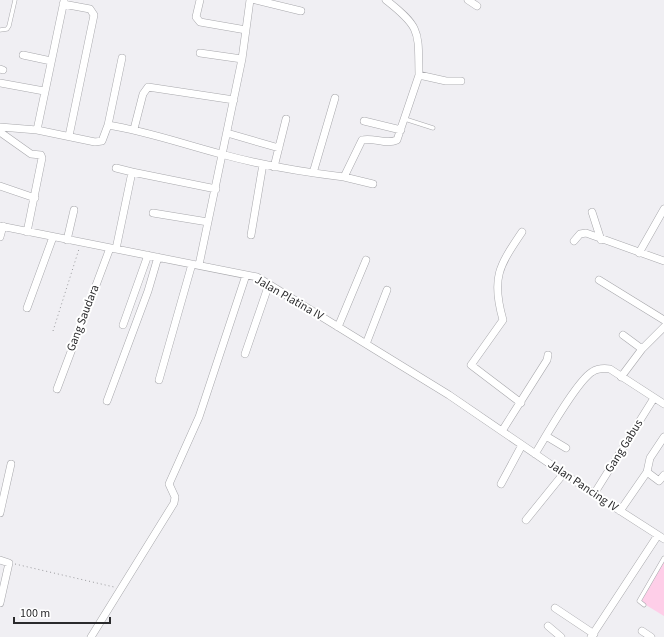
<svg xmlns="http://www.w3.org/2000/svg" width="664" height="637" font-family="'Source Sans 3',sans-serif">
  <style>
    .green { fill: #fecee8 }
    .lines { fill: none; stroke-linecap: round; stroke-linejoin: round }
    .service-casing { stroke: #a8a8ac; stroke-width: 4.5 }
    .minor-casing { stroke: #a8a8ac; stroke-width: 8 }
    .path { stroke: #9a9a9d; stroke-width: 1; stroke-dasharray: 1 3; stroke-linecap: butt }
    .service { stroke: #fff; stroke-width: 3.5 }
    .minor { stroke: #fff; stroke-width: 7 }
    .labels { text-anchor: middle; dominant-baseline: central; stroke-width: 4; stroke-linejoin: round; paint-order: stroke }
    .street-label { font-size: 12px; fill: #2a2a2c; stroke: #fff }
  </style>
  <rect width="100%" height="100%" fill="#f0eff3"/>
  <path class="green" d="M664 561V616L641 602Z"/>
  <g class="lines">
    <defs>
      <path id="service" d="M0 30 7 29 9 26 15 0
        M405 119 433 128
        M644 605 639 601 664 558"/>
      <path id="minor" d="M200 0 196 17 200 22 246 30
        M256 0 301 11
        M386 0C422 28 418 32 419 75L446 81H461
        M468 0 477 6
        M63 4 90 9 94 15 69 136
        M200 53 242 59
        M23 55 51 61
        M0 69 3 70
        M0 83 44 91
        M364 121 401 130
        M108 125C146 131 183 144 221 154 261 165 302 172 344 177L362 140C373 137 386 145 397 140L419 75
        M0 127 37 130 95 142 102 141 108 125 122 58
        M134 129 143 94 148 87 234 100
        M37 130 64 1
        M0 132 31 154 41 155 42 158 27 232
        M227 133 279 148
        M274 167 286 119
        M116 168 132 172
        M313 173 335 98
        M344 177 373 184
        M0 186 35 198
        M592 212 601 240
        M153 213 208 222
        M0 226 257 277 449 395 594 494 664 539
        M251 235 263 164
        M0 237 3 226
        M67 240 74 210
        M574 241 580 234 586 233 664 261
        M116 249 132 172 216 189
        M639 253 664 209
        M199 265 242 59 250 0
        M599 280 664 320
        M27 308 53 237
        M123 325 148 255
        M338 327 366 260
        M623 335 642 349
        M366 344 387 290
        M245 354 269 284
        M621 377 642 349 664 327
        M159 380 192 264
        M57 389 110 248
        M107 401 148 291 158 257
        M521 403 471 365 503 320C491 278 499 266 522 232
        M502 431 547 360 548 355
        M546 436 566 448
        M535 454C546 436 577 381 592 372 598 368 603 368 610 369L664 404
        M647 472 659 481 664 475
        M501 484 522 445
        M594 494 654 398
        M620 511 647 472 650 458 664 437
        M0 513 11 464
        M526 520 564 473
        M0 560 9 563 0 603
        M555 608 594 634
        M548 626 561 637
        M642 631 651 637
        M91 637 174 503 175 497 169 484 199 417 246 275
        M591 637 658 535"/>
    </defs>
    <use href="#service" class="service-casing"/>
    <use href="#minor" class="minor-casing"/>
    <path class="path" d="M53 331 79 249
      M15 564 114 587"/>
    <use href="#service" class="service"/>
    <use href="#minor" class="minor"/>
  </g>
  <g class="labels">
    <g class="street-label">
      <text transform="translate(289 298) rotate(30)">Jalan Platina IV</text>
      <text transform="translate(83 318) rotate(-69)">Gang Saudara</text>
      <text transform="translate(624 446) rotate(-58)">Gang Gabus</text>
      <text transform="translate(583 486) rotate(34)">Jalan Pancing IV</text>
    </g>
  </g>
  <path d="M14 617v6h96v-6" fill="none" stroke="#2a2a2c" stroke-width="2"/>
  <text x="20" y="617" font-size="12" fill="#2a2a2c" stroke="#ffffff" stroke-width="3" paint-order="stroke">100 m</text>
</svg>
